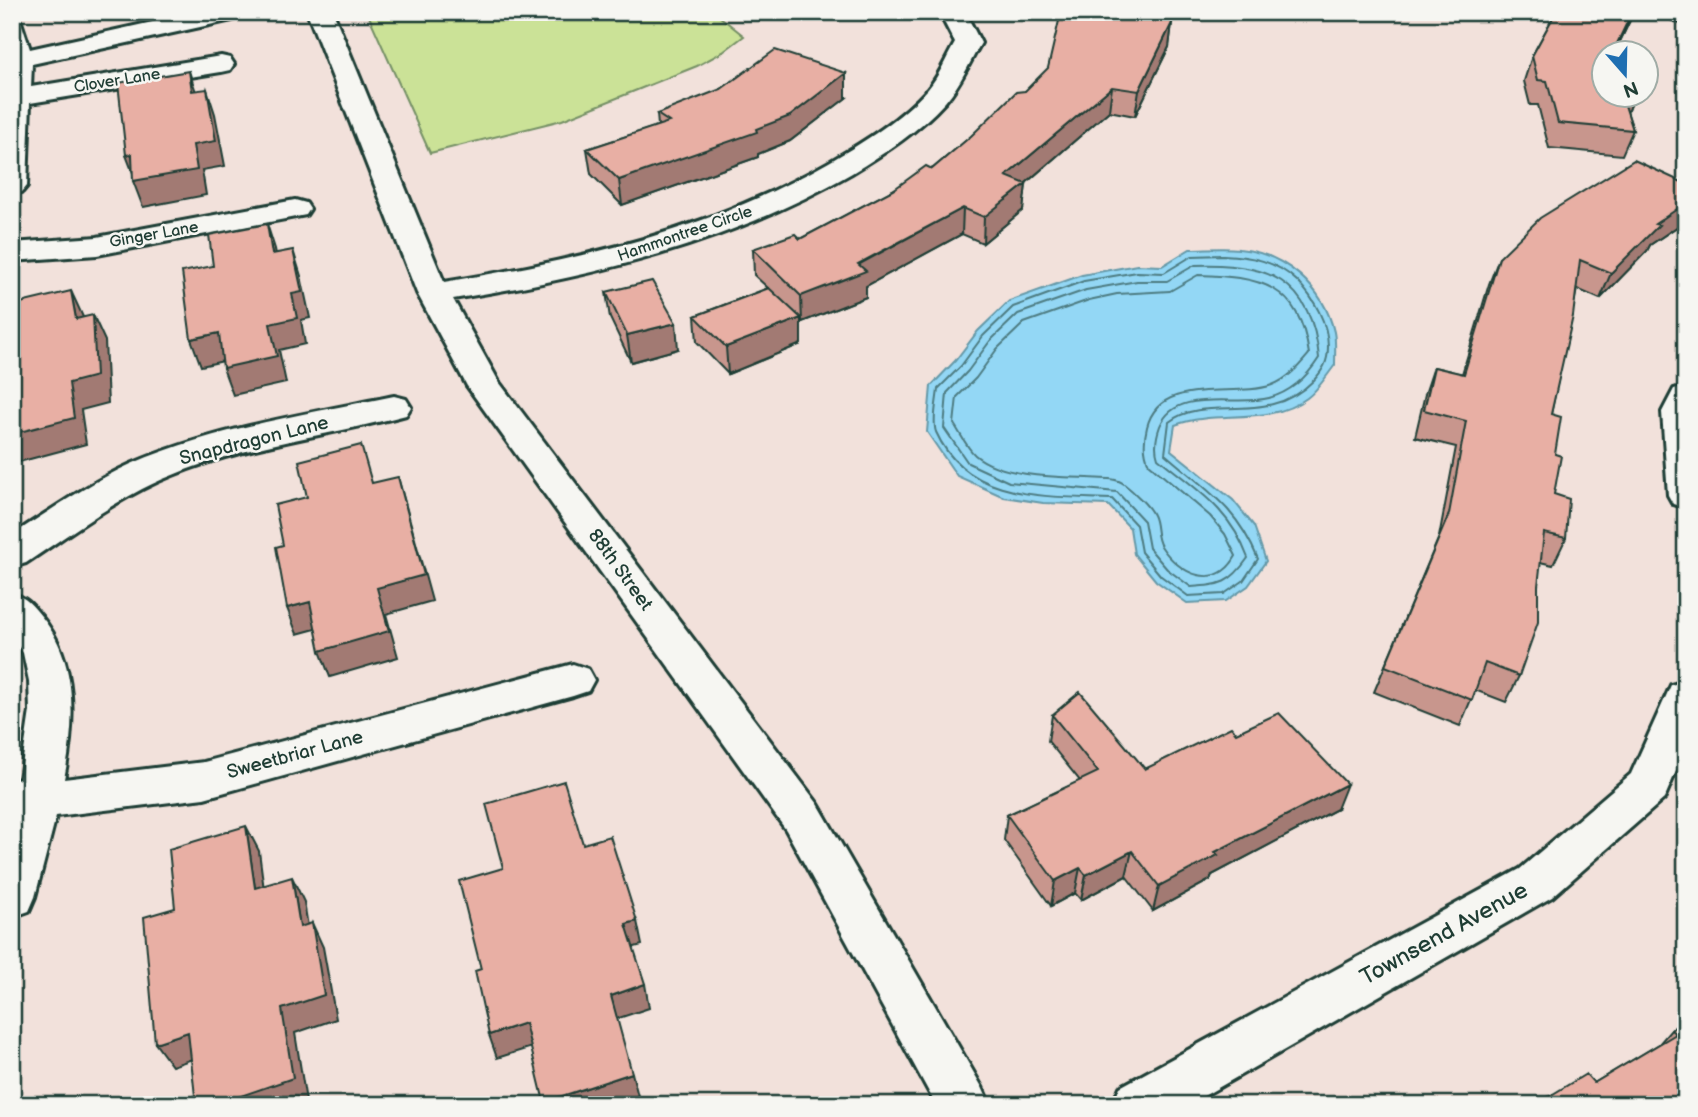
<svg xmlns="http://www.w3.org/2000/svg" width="1698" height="1117" font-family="'Balsamiq Sans',sans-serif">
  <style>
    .green { fill: #cbe297; stroke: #759066; stroke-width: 2 }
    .water { fill: #93d7f5; stroke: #6599a8; stroke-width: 2 }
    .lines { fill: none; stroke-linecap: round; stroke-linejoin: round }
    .shore { stroke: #4d7b81; stroke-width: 2 }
    .minor-casing { stroke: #1f3d34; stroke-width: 6 }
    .minor { fill: #f6f6f2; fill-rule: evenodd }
    .wall { fill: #c8968d; stroke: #1f3d34; stroke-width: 2 }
    .shaded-wall { fill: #a27a73; stroke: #1f3d34; stroke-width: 2 }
    .building { fill: #e8afa4; stroke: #1f3d34; stroke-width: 2 }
    .labels { text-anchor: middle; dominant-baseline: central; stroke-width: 5; stroke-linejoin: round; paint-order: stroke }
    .far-street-label { font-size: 16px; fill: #1f3d34; stroke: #f6f6f2 }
    .street-label { font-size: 19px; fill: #1f3d34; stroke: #f6f6f2 }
    .near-street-label { font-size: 23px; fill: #1f3d34; stroke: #f6f6f2 }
  </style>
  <rect width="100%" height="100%" fill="#f2e1db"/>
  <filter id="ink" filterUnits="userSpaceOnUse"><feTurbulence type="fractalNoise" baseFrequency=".0143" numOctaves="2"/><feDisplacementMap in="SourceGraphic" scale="14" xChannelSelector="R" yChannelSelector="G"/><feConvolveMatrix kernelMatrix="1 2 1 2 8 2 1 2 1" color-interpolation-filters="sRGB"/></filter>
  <g filter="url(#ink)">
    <path class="green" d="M367 12H714L744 36 723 52 697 66 562 120 430 153Z"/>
    <path class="water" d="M1190 249C1206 249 1223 247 1239 249 1284 253 1324 287 1334 332 1336 342 1335 354 1335 365 1327 375 1318 390 1307 398 1268 427 1217 409 1175 425L1171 450 1233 500 1254 526 1266 561 1248 586 1226 601 1187 603 1156 581 1134 554 1130 528 1108 505 1043 503 1004 497 957 476 927 432 931 386 955 361 978 331 1009 301 1082 275 1137 265 1162 266Z"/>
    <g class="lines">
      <path class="shore" d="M1223 255C1251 256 1276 261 1297 281 1314 298 1328 323 1328 347 1328 362 1323 370 1314 380 1266 429 1209 392 1169 422L1165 454C1206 490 1236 506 1258 559L1243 581 1224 594 1188 596 1161 576 1141 552 1136 525 1112 499C1048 496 967 502 936 432 932 421 937 401 938 389L961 366 983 336 1013 307 1084 281 1137 272 1164 273 1192 256Z
        M1195 265C1266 262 1312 279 1319 358 1307 377 1291 392 1269 398 1237 407 1176 386 1160 426 1156 437 1154 447 1158 458 1197 490 1230 509 1248 558 1230 584 1221 585 1191 587L1167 569 1149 548 1144 521 1117 492 1009 482 968 463 944 428 947 393 968 371 990 341 1018 314 1086 290 1137 281H1167Z
        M1198 275C1261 277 1299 284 1309 354 1298 367 1288 379 1272 385 1234 399 1160 374 1147 427 1144 439 1143 452 1149 464L1210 516 1225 534 1236 556C1216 592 1179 574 1161 546 1155 537 1158 525 1153 515 1149 506 1133 491 1124 484 1115 477 1099 479 1088 478 1056 477 1001 477 975 455 967 448 960 433 954 424L957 397 976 378 997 349 1024 323 1089 300 1117 294 1170 291Z"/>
      <defs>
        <path id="minor" d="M198 12H244L241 17 232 20 32 64 31 87 221 56 230 58 234 64 230 70 221 72 30 103 27 186 22 192 12 195V19L21 22 30 49Z
          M307 12H333L444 282C579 260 710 230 829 162 864 142 901 119 928 89 940 75 946 58 955 43L939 12H965L981 43C969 63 961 84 945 102 919 131 885 153 852 173 729 244 592 277 453 299L499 382 818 804 982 1087 990 1105H936L786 830 467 386 417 293Z
          M295 200 306 203 310 209 306 215 97 255 12 261V243L97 237Z
          M1686 386V508L1673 504 1668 495 1662 412 1674 389Z
          M394 396 406 399 411 407 406 415C329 436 248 444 173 475 120 496 73 532 26 563L12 567V535C51 510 89 483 131 464 214 428 306 414 394 396Z
          M12 593C27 598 32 605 41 616 79 662 75 724 64 779L204 762 573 664 588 669 594 680 588 691 573 696 204 798 56 816 35 897 29 911 12 917V781L20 779 30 711 29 681 23 653 12 637Z
          M1686 681V748L1664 799 1552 897 1188 1105H1112L1120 1087 1520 869 1631 774 1671 685Z"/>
      </defs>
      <use href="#minor" class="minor-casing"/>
      <use href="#minor" class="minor"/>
    </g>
    <path class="wall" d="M1556 12H1634L1615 52H1604V94H1635L1629 110 1627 111 1633 130 1622 155 1549 148 1538 105H1530L1524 81 1532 56Z
      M1650 12H1686V25L1685 26Z
      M1172 23 1169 47 1135 116 1109 111 1025 184H1026L1023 210 983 243 962 234 866 286V297L802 322 801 321V344L728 374 697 342 695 316 768 288 754 275 753 249 800 239 893 190 932 169 1025 91Z
      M846 98 790 141 758 154V157L622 205 591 174 587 149 658 126 657 114Z
      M1686 184V216L1681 220 1678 226 1650 245 1647 251 1600 299 1577 289 1551 414 1555 454 1554 494 1566 538 1553 565 1540 562 1519 676 1506 702 1475 690 1460 726 1374 692 1439 537 1456 447 1415 437 1425 394 1434 367 1462 374 1489 284 1499 258Z
      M606 292 678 349 631 362 610 318Z
      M1052 715 1145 769 1236 733 1337 809 1212 875 1210 880 1153 911 1126 876 1081 900 1075 893 1051 906 1004 840 1007 815 1080 781 1048 741Z
      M1686 1018V1105L1594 1083 1659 1044 1671 1030Z"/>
    <path class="shaded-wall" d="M1632 12H1634L1615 52H1613Z
      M1172 23 1169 47 1135 116 1139 91Z
      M189 71 197 95 192 91Z
      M846 73V98L790 141 758 154V157L622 205 619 180 756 129Z
      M1112 87 1109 111 1006 200 1026 184 1023 210 983 243 984 217 1006 176Z
      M207 89 215 114 225 166 202 170 206 195 143 207 133 181 193 145Z
      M1624 94H1635L1629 110 1612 121 1622 96Z
      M132 154 136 181 126 155Z
      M1686 199V216L1681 220 1678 226 1650 245 1647 251 1600 299 1611 273 1655 224Z
      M963 208 962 234 866 286V297L802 322 801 296Z
      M267 224 275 249 281 280 272 254Z
      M293 250 301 276 310 318 301 320 305 344 279 350 286 383 233 395 223 368 270 324 292 294Z
      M71 291 83 317 88 346 76 319Z
      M93 315 105 341 108 403 81 410 86 444 15 463 12 458V434Z
      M801 318V344L728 374 726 347Z
      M676 323 678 349 631 362 627 335Z
      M219 333 228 360 201 366 191 339Z
      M398 477 432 601 386 614 398 657 330 677 320 651 377 588Z
      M310 602 319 628 297 634 287 608Z
      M1347 784 1337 809 1212 875 1210 880 1153 911 1159 886 1215 852Z
      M246 826 259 851 267 913 255 888Z
      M1132 851 1126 876 1081 900 1086 875Z
      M1080 868 1075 893 1051 906 1055 881Z
      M292 877 304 902 312 951 300 927Z
      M637 921 642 945 631 948 626 924Z
      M312 923 323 947 336 1019 295 1033 306 1101 295 1105H215L282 1009Z
      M645 984 649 1008 616 1019 611 996Z
      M525 1023 532 1047 497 1058 489 1035Z
      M188 1032 204 1055 172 1066 155 1043Z
      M632 1073 638 1096 610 1105H545L544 1102Z"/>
    <path class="building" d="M1061 12H1170L1172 23 1139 91 1112 87 1006 176 1026 184 984 217 963 208 858 264 866 271 801 296 753 249 795 234 800 239 893 190 926 166 932 169 971 136 1016 92 1025 91 1048 68Z
      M1556 12H1632L1613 52H1604V94H1624L1622 96 1633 130 1558 123 1547 81 1538 80 1532 56Z
      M775 50 846 73 790 116 756 129 757 132 619 180 587 149 669 122 657 114 721 89Z
      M189 71 192 91 207 89 216 141 193 145 197 170 133 181 132 154 126 155 118 83Z
      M1634 160 1686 184V203L1655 224 1659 225 1611 273 1580 260 1573 316 1551 414 1561 417 1555 454 1561 456 1554 494 1569 499 1566 538 1544 533 1538 586V622L1519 676 1485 663 1472 700 1385 666 1449 514 1466 421 1424 410 1434 367 1464 374 1499 258 1540 218Z
      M267 224 272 254 293 250 302 292 292 294 297 318 270 324 277 356 223 368 219 333 191 339 182 272 213 266 209 235Z
      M652 281 676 323 627 335 606 292Z
      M769 288 801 318 726 347 695 316Z
      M71 291 76 319 93 315 96 376 69 383 74 418 12 434V305Z
      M361 445 372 483 398 477 424 575 377 588 389 631 320 651 310 602 287 608 276 547 283 545 275 505 307 497 299 461Z
      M1080 692 1145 769 1231 727 1236 733 1279 713 1347 784 1215 852 1218 855 1159 886 1132 851 1086 875 1080 868 1055 881 1007 815 1098 772 1052 715Z
      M564 781 583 844 610 836 637 921 626 924 645 984 611 996 632 1073 544 1102 525 1023 489 1035 475 971 481 969 459 881 503 868 486 804Z
      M246 826 255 888 292 877 300 927 312 923 324 995 282 1009 293 1078 215 1105H196L188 1032 155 1043 144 917 175 908 169 849Z
      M1686 1018V1105H1535L1586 1074 1594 1083 1676 1034 1671 1030Z"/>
  </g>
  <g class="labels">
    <g class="far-street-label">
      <text transform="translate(117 81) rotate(-9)">Clover Lane</text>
      <text transform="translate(685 234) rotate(-19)">Hammontree Circle</text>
      <text transform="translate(154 235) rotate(-10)">Ginger Lane</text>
    </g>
    <g class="street-label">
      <text transform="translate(254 441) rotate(-14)">Snapdragon Lane</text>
      <text transform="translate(620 570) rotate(54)">88th Street</text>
      <text transform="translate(295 755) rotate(-15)">Sweetbriar Lane</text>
    </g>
    <g class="near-street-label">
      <text transform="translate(1444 934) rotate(-29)">Townsend Avenue</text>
    </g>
  </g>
  <rect width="1698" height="1117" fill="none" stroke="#f6f6f2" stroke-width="42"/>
  <rect x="21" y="21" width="1656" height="1075" fill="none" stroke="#1f3d34" stroke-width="2.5" filter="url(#ink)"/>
  <g transform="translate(1625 74) rotate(160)"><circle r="33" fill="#f6f6f2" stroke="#a0aca6" stroke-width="2"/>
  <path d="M0-5L12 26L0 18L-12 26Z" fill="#1f6fb2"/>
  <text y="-10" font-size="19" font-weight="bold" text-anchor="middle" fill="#1f3d34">N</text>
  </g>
</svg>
